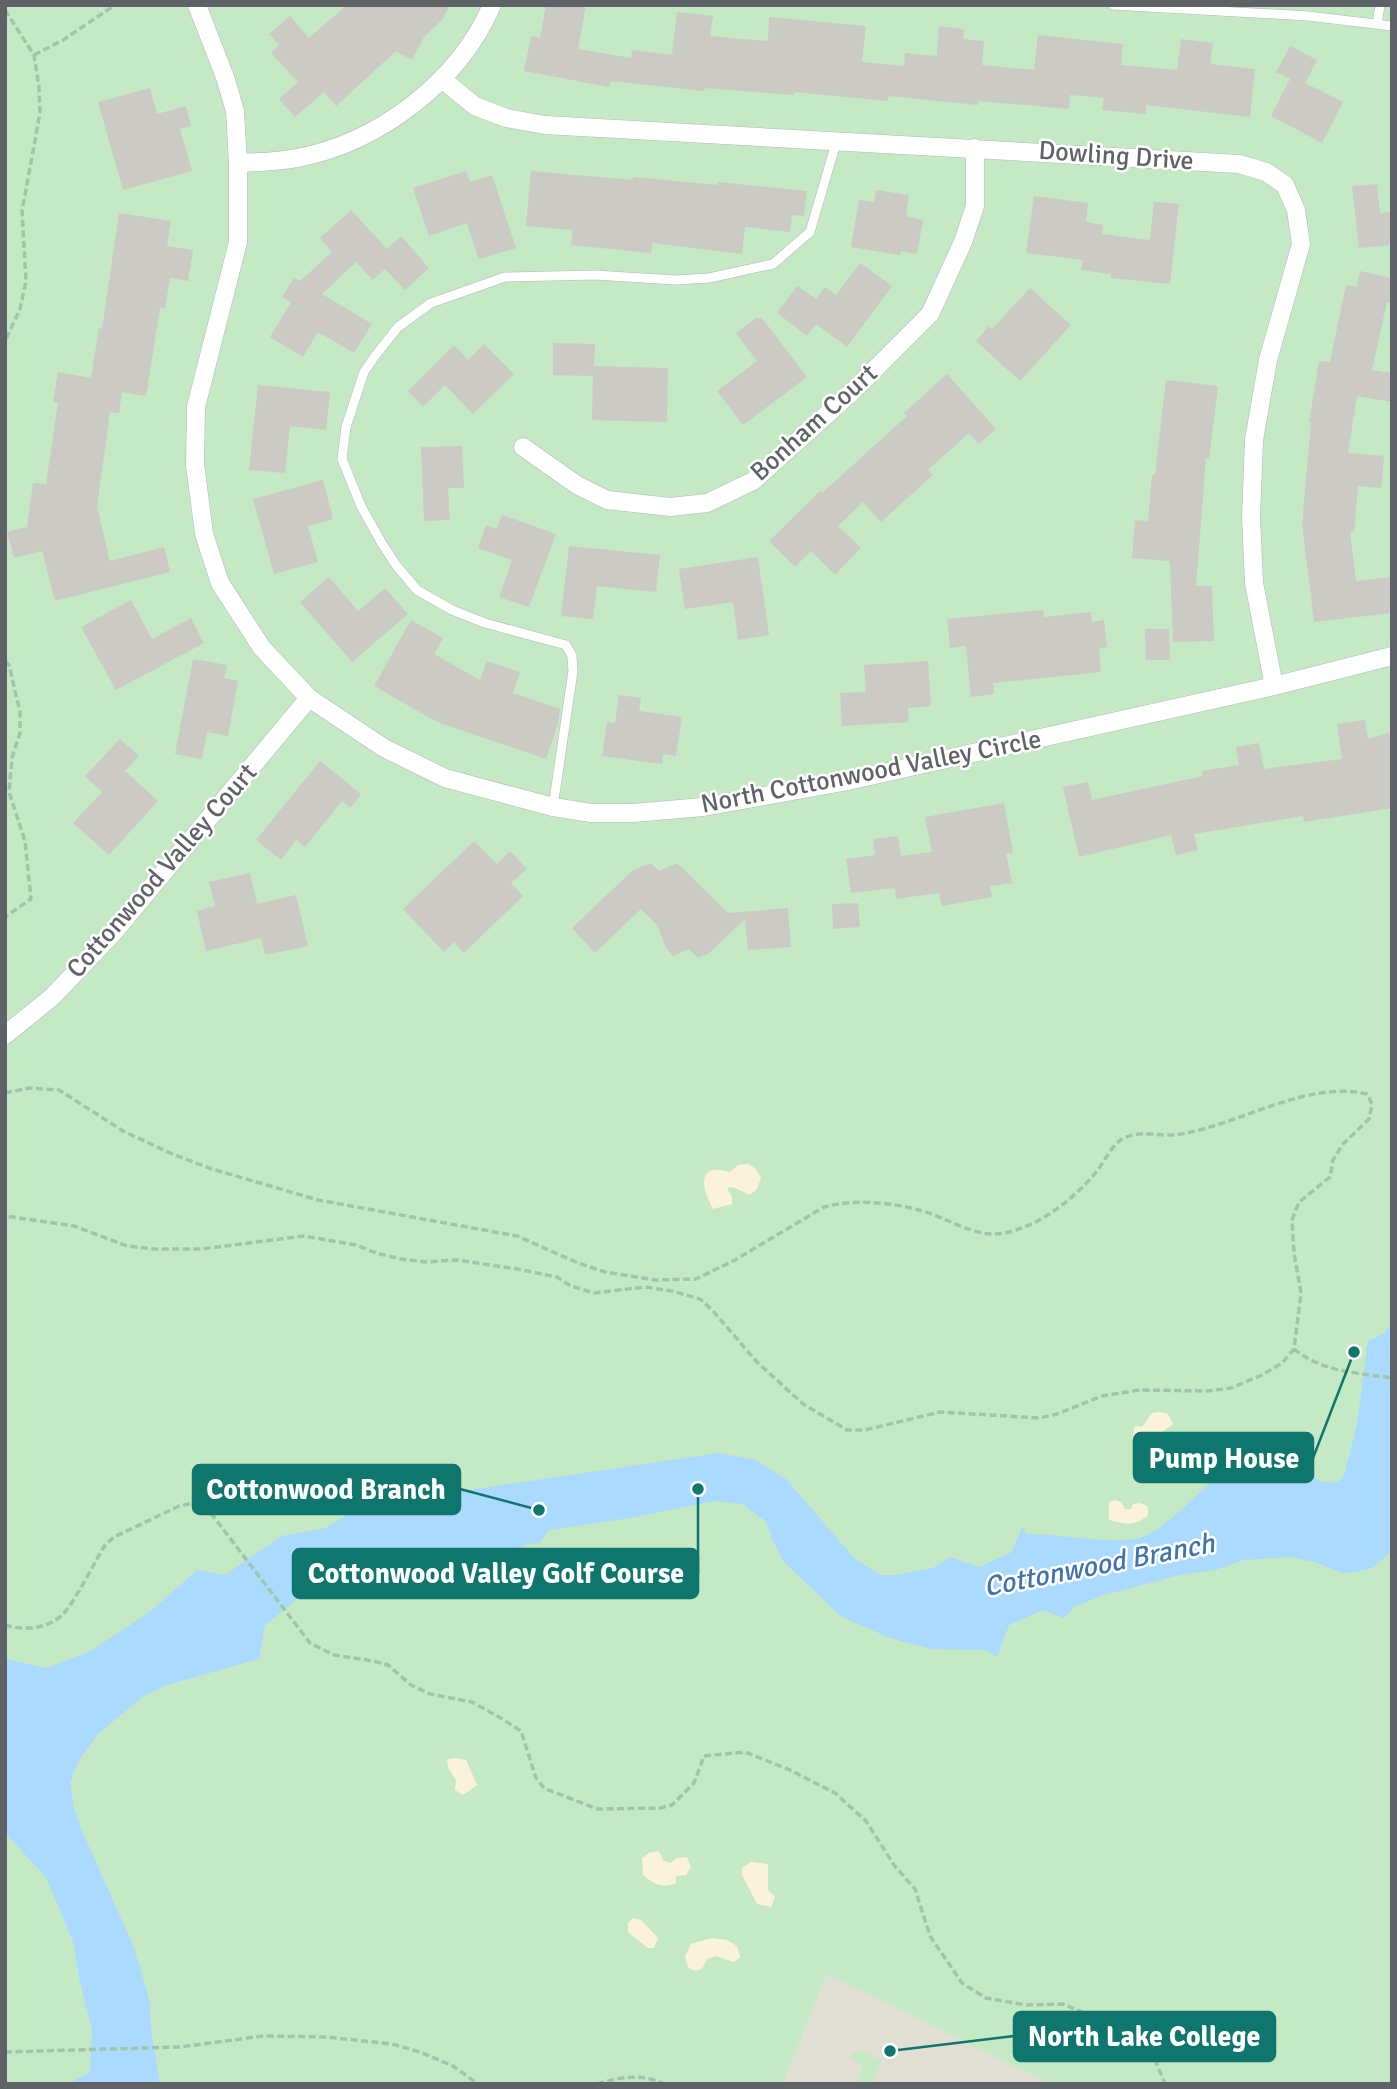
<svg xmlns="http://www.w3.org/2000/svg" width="1397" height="2089" font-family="Signika,sans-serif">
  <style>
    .education { fill: #e1ded6 }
    .green { fill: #c5e8c5 }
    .sand { fill: #fbf3d9 }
    .water { fill: #aadaff }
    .building { fill: #cccac5 }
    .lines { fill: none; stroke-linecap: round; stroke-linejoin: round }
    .lane-casing { stroke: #b5b8bc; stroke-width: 10 }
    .street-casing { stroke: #b5b8bc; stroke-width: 19 }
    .path { stroke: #9cc7a9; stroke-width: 3.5; stroke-dasharray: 7 3.5; stroke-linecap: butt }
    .lane { stroke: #fff; stroke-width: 9 }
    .street { stroke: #fff; stroke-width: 18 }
    .labels { text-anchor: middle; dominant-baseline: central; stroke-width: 5; stroke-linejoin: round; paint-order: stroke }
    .street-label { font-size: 26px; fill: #5f6368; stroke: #fff }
    .water-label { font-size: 28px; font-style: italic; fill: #4174aa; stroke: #fff }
    .leader { fill: none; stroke: #0f766e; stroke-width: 2.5 }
    .callout-dot { fill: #0f766e; stroke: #fff; stroke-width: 2.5 }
    .callout { fill: #0f766e; stroke: #0f766e; stroke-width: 2.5 }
    .callout-label { font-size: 28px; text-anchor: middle; font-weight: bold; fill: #fff }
  </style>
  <rect width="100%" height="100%" fill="#f1efe8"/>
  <path class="education" d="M827 1973 1050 2084H783Z"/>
  <path class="green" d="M5 5H1392V2084H1050L827 1974 783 2084H5Z
    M862 2051 882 2060 872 2084H856L863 2065 849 2057 854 2052Z"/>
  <path class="sand" d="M748 1164 756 1169 761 1178 757 1189 750 1195 733 1187 727 1188 732 1197V1204L713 1209C702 1189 695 1162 730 1172L738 1165Z
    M1160 1412 1168 1414 1173 1424 1153 1439 1139 1443 1132 1439 1135 1426 1142 1427 1152 1413Z
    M1115 1500 1121 1502 1125 1509H1131L1133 1504 1140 1503 1148 1507V1515C1135 1527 1125 1524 1109 1520V1502Z
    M456 1758 466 1760 477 1785 463 1795 455 1790 456 1780 448 1768 447 1759Z
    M659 1851 663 1860 670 1863 677 1858 687 1857 691 1867 686 1875 676 1876V1883C662 1889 654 1884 643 1875L642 1858 649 1853Z
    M751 1862 768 1864V1890L775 1897 771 1907 757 1904 742 1875V1868Z
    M633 1918 641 1920 658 1938 654 1948H648L628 1932V1923Z
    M712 1938 727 1940 737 1946 740 1957 734 1962 716 1956 707 1959 702 1969 694 1971 688 1967 685 1957 691 1944Z"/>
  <path class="water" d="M1392 1323V1551L1372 1568 1355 1572 1343 1573 1315 1562 1291 1557 1244 1560 1215 1570 1180 1575 1101 1596 1074 1607 1064 1618 1043 1610 1009 1625 997 1657 986 1650 931 1649 890 1638 842 1617 784 1562 772 1539 766 1522 743 1504 714 1501 630 1518 549 1530 540 1543 527 1544 507 1556 496 1557 425 1556 364 1567 325 1591 300 1597 265 1625 259 1659 167 1685 142 1697 97 1735 78 1762 70 1783 74 1808 83 1833 132 1943 141 1970 150 2004 151 2030 160 2084H68L90 2072 92 2030 80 1982 73 1942 46 1877 5 1833V1659L46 1668 89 1652 150 1612 197 1570 225 1575 282 1536 326 1528 352 1512 375 1504 719 1453 755 1460 786 1479 854 1558 880 1575H895L933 1568 950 1557 979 1567 1012 1552 1022 1527 1026 1534C1055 1533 1119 1546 1143 1537 1179 1523 1235 1447 1267 1446 1298 1444 1307 1492 1339 1481L1344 1475 1357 1424 1368 1341 1383 1334Z"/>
  <path class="building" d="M347 5H450L442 20 424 37 412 60 396 51 336 106 324 92 295 117 279 99 298 82 271 53 279 45 269 34 290 16 309 38Z
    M546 5H586L578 49 631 58 632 50 672 55 677 12 713 16 710 36 768 41 769 17 866 26 862 62 904 66 905 53 937 56 939 26 964 29 963 39 984 41 982 65 1034 70 1038 35 1123 44 1121 65 1177 70 1181 39 1213 43 1210 64 1255 69 1250 117 1146 105V114L1102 110 1104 98 1070 95 1069 109 978 101V105L888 96V101L794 92V95L705 88 704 91 611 81 609 87 524 71 531 36 540 38Z
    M1290 46 1317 60 1305 83 1343 102 1322 143 1271 116 1290 79 1276 72Z
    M150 88 157 114 186 106 191 126 180 129 192 171 123 190 98 102Z
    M466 171 470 182 492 175 516 248 479 259 467 223 429 236 413 188Z
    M531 171 633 180V177L718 185V182L807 191 804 216 792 215 790 232 745 227 742 254 652 243 651 253 571 245 573 230 526 226Z
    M1377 184 1380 213 1392 212V245L1359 248 1352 186Z
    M876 190 909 195 906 216 923 220 917 254 901 251 900 255 851 247 859 200 874 202Z
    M1034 196 1088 203 1086 222 1103 225 1102 234 1150 240 1154 202 1179 204 1170 284 1111 278V274L1081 270 1083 260 1026 253Z
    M351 210 387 249 401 236 429 268 405 290 385 269 373 280 356 262 322 294 372 324 354 353 318 332 303 357 270 337 291 302 282 297 294 278 300 281 332 252 320 238Z
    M119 213 171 221 167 246 193 250 188 281 170 278 165 309 160 308 146 396 122 392 119 413 110 412 97 507 110 561 164 547 170 572 55 601 42 551 14 558 7 532 27 527 33 483 46 484 58 403 53 402 58 372 91 378 99 328 102 329Z
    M860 263 892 286 847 347 816 324 807 336 777 313 797 286 816 299 825 287 836 295Z
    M1360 271 1392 278V303L1387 302 1372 370 1392 373V402L1357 396 1348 453 1384 456 1381 488 1358 486 1354 532H1350L1356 581 1392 577V613L1314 622 1302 525 1311 423 1309 422 1319 361 1330 362 1346 285 1357 287Z
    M1030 288 1071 325 1020 381 976 341 989 326 992 329Z
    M756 318H762L807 377 743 425 717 391 757 361 736 333Z
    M553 343 595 344 594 366 668 368 667 422 592 420 593 376 553 375Z
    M484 344 514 374 473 414 445 385 423 407 408 391 454 345 468 360Z
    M947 374 996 429 979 444 969 433 928 470 933 475 881 522 863 502 838 526 861 548 835 575 811 551 795 567 769 541 820 491 822 493 907 416 904 413Z
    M1166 380 1218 386 1209 459 1206 458 1196 586H1212L1214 641 1173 642 1170 561 1132 558 1135 520 1148 521 1152 475H1155Z
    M258 385 330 392 326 430 290 426 285 473 249 470Z
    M462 446 464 488H448L450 520 424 521 421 447Z
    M323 480 333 519 308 526 318 562 274 574 253 499Z
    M502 515 556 534 529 607 499 597 512 560 478 548 486 525 496 529Z
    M569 546 660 555 656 592 597 586 593 619 561 616Z
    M758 557 769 635 738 640 733 602 685 609 679 569Z
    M329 577 358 611 385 588 408 614 352 662 300 602Z
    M131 600 152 639 191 618 204 643 116 690 81 627Z
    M1043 610 1044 617 1091 612 1092 622 1104 620 1107 647 1099 648 1101 672 993 683 994 694 971 697 966 646 950 648 947 619Z
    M411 620 443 638 434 654 480 680 487 661 520 672 513 693 560 709 558 724 546 759 437 722 374 686Z
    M1145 629H1169L1170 660H1146Z
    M193 659 227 665 224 678 238 681 228 736 207 732 202 759 175 754Z
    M928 661 931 706 908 708 909 722 842 726 840 693 866 692 864 665Z
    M619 695 641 698 639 711 682 717 676 756 663 754 662 764 602 756 607 722 615 723Z
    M1365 720 1368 739 1392 732V808L1304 822 1303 816 1194 834 1198 850 1176 855 1171 835 1079 857 1063 787 1088 782 1092 800 1203 776 1202 771 1239 765 1236 747 1259 743 1264 769 1342 759 1337 724Z
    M120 739 139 756 125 771 158 801 109 855 73 823 102 792 85 776Z
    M320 761 361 794 350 808 342 801 305 847 296 840 281 860 256 840Z
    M1004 803 1013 853 1006 854 1012 883 990 886 992 897 942 906 939 893 896 899 895 888 851 893 846 859 875 855 873 839 898 836 901 856 932 852 925 817Z
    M474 841 497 864 510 851 527 869 511 883 523 896 464 953 454 942 444 952 403 909Z
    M651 863 659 871 677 863 728 913 788 908 791 947 748 950 745 919 708 954 698 958 689 949 673 956 666 948 657 925 641 909 595 953 572 928 633 870Z
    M250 873 257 904 296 895 308 946 265 955 261 938 206 951 197 911 215 906 209 882Z
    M858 903 860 927 833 929 832 904Z"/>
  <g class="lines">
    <defs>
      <path id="lane" d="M1113 5 1308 16 1392 26
        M1377 24 1380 5
        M553 807 573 671 572 656 566 645 485 623 452 610 417 590 396 565 381 542 361 506 342 459 346 427 364 372 375 356 398 327 431 303 505 277 595 275 675 280 709 278 773 264 810 232 836 143"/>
      <path id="street" d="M197 5 225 77 235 111 238 163V242L196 407 195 464 204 534 220 583 262 648 309 698 384 748 445 778 553 807 591 813H633L703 807 843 782 1274 686 1392 656
        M443 80 475 106 506 118 545 125 1239 164 1266 172 1285 185 1296 210 1301 244 1268 360 1254 440 1251 517 1254 583 1274 686
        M238 163C258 162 277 162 297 158 378 143 459 82 492 5
        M523 447 577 485 607 500 670 507 707 503 753 481 854 390 930 314 963 242 975 206V148
        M5 1035 52 997 114 932 309 698"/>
    </defs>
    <use href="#lane" class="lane-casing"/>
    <use href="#street" class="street-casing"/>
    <path class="path" d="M5 10 34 55 39 87 40 113 22 211 26 281 20 309 5 341
      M34 55 63 40 115 5
      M5 661 9 665 20 712V733L12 758 9 792 25 841 31 899 5 917
      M5 1093 29 1088 59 1090 123 1131 170 1153 212 1169 318 1200 517 1236 578 1263 605 1272 656 1280 696 1279 735 1260 824 1207C853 1199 889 1202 919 1210 947 1217 975 1239 1005 1233 1040 1226 1075 1198 1097 1171 1105 1161 1112 1144 1124 1138 1143 1129 1162 1138 1181 1134 1241 1124 1307 1080 1367 1094L1372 1104 1369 1119 1343 1144 1333 1160 1330 1177 1299 1202 1292 1220 1294 1253 1301 1293 1294 1349 1282 1363 1262 1375 1231 1388 1207 1391 1139 1390 1102 1396 1057 1414 1039 1418 940 1412 865 1430H847L803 1404 757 1362 713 1311 700 1299 672 1291 645 1287 594 1293 571 1286 557 1277 517 1269 457 1260 425 1262 401 1259 376 1253 356 1245 303 1236 202 1249H154L127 1246 74 1226 5 1216
      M1294 1349C1322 1372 1358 1373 1392 1378
      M5 1625C24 1631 47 1629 62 1615 74 1604 95 1561 105 1545L114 1537 179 1506 193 1503 207 1508 310 1643 334 1655 373 1661 388 1665 411 1685 430 1694 472 1702 499 1717 521 1731 536 1778 544 1788 597 1809 660 1808 672 1805 694 1783 704 1756 745 1752 790 1770 835 1793 866 1821 894 1865 915 1889 930 1936 962 1983 986 1998 1026 2005 1063 2004 1080 2011 1093 2022 1115 2033 1131 2037 1142 2044 1152 2052 1165 2084
      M5 2052 180 2047 263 2036 327 2037 392 2044 420 2052 453 2066 478 2084
      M597 2084C621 2077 640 2073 664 2084"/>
    <use href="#lane" class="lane"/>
    <use href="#street" class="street"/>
  </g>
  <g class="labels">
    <g class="street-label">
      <text transform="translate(1116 156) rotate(4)">Dowling Drive</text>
      <text transform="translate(814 423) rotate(-42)">Bonham Court</text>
      <text transform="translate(871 772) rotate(-11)">North Cottonwood Valley Circle</text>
      <text transform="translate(162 871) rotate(-49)">Cottonwood Valley Court</text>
    </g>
    <g class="water-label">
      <text transform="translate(1099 1565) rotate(-11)">Cottonwood Branch</text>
    </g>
  </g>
  <path class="leader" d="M1354 1352L1313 1458M539 1510L460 1489M698 1489L698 1574M890 2051L1014 2036"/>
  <g class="callout-dot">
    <circle cx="1354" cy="1352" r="7"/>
    <circle cx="539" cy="1510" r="7"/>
    <circle cx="698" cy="1489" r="7"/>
    <circle cx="890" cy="2051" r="7"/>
  </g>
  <g class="callout">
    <rect x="1134" y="1433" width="179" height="49" rx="7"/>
    <rect x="193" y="1465" width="267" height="49" rx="7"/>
    <rect x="293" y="1549" width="405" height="49" rx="7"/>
    <rect x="1014" y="2012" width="261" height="49" rx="7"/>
  </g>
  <g class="callout-label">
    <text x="1224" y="1468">Pump House</text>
    <text x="326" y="1499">Cottonwood Branch</text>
    <text x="496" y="1583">Cottonwood Valley Golf Course</text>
    <text x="1144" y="2046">North Lake College</text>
  </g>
  <rect width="1397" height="2089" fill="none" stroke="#5f6368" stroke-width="14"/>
</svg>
